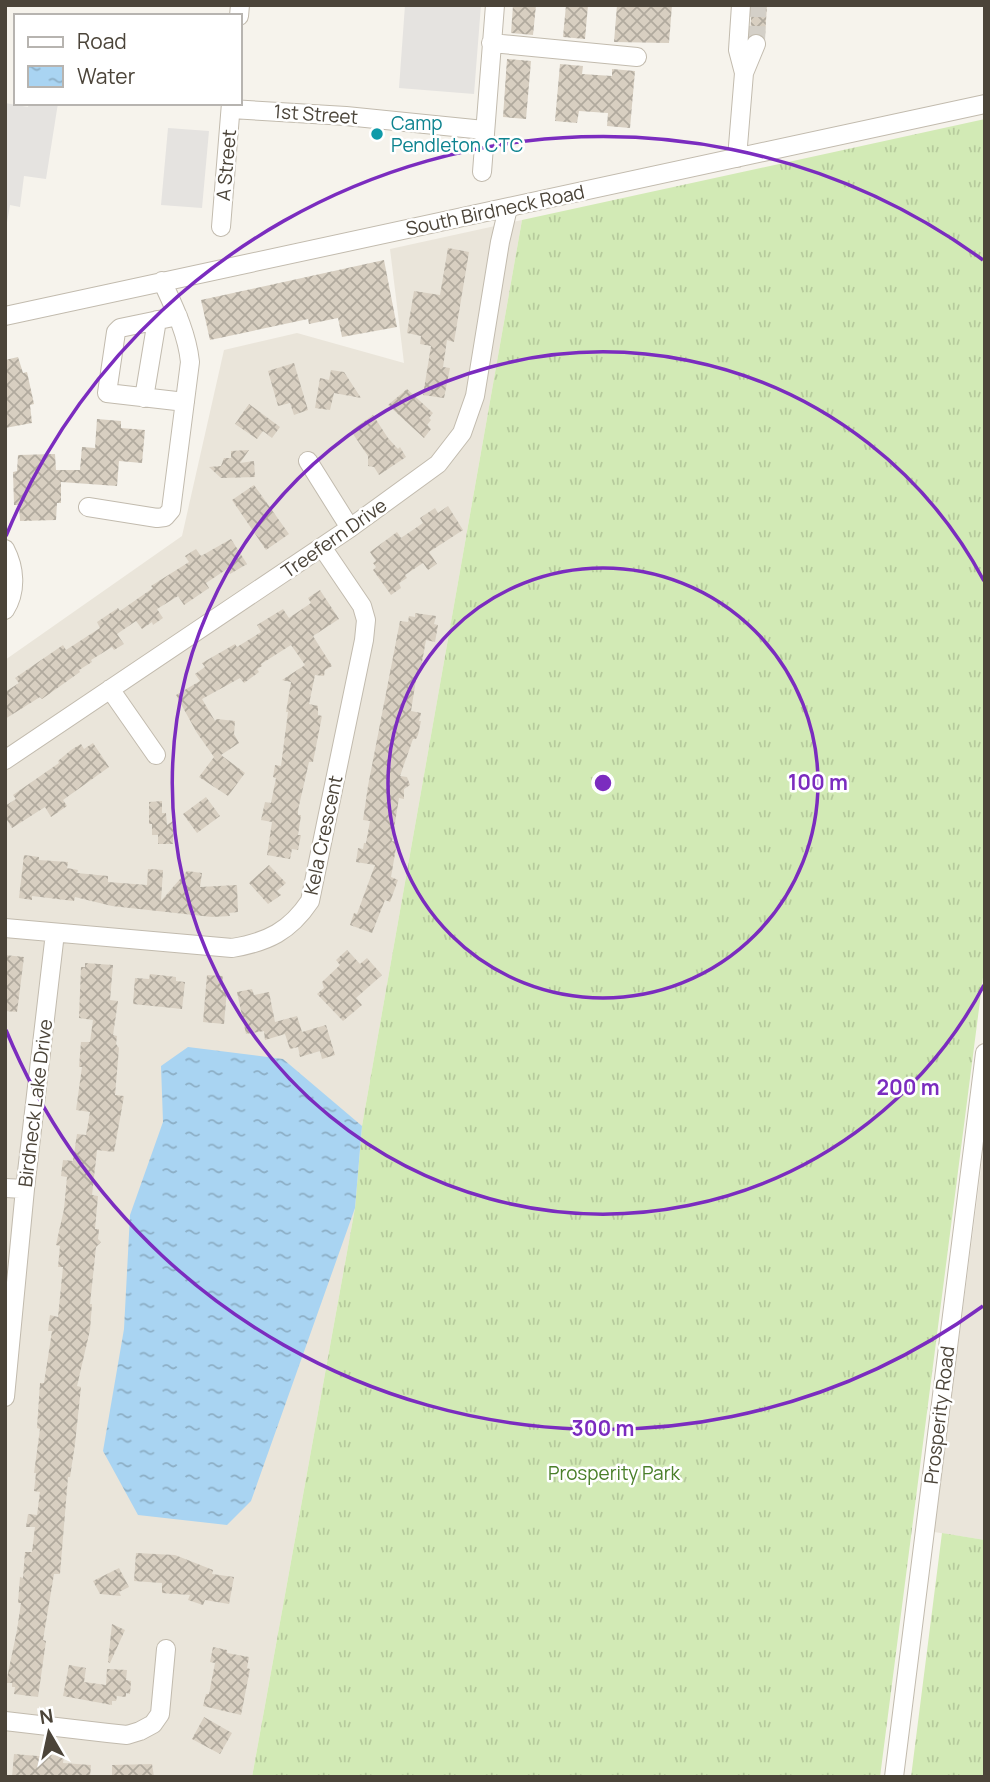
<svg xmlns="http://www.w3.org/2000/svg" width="990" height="1782" font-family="Manrope,sans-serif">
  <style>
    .residential { fill: #eae5da }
    .grass { fill: url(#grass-tufts) }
    .parking { fill: #e5e3e0 }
    .water { fill: url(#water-ripples) }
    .building { fill: url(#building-cross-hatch) }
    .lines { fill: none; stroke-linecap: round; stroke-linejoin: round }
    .minor-tunnel { stroke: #d4d0c8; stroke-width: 18; stroke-dasharray: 18 9; stroke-linecap: butt }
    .minor-casing { stroke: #c2bbae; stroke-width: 20 }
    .minor { stroke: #fff; stroke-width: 18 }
    .ring { fill: none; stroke: #7b2cbf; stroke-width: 3.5 }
    .culture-dot { fill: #0f9aa8; stroke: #fff; stroke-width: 2.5 }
    .labels { text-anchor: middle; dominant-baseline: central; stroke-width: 5; stroke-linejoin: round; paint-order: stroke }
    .street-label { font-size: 19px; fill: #4b4439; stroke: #fff }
    .culture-label { font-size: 19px; fill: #0d838f; stroke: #fff; text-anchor: start }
    .park-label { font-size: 19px; fill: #4a7f2a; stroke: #fff }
    .centre { fill: #7b2cbf; stroke: #fff; stroke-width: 3.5 }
    .ring-label { font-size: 21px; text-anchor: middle; font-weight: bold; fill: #7b2cbf; stroke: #fff; stroke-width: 5; stroke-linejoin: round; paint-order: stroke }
  </style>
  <defs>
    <pattern id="grass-tufts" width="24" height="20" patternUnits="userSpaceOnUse" patternTransform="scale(1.75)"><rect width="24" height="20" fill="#d2eab5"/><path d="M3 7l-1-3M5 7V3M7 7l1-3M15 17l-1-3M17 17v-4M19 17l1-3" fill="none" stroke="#b6ca9c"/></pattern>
    <pattern id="water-ripples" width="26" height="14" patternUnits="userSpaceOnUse" patternTransform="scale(1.75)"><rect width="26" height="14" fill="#a9d4f2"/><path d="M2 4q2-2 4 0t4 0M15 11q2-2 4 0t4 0" fill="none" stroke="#8caec5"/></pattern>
    <pattern id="building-cross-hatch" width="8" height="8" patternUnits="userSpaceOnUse" patternTransform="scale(1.75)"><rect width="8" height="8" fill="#d8cfc1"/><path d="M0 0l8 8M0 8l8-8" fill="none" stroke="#b1aa9e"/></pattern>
  </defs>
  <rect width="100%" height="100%" fill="#f6f3ec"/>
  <path class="residential" d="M522 220 362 1126 355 1208 252 1777H5V660L182 536 224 350 297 333 404 363 390 249Z
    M985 1138V1540L934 1532Z"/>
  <path class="grass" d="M985 119V962L880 1777H252L355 1208 362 1126 522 220Z
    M942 1533 985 1540V1777H911Z"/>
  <path class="parking" d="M405 5H481L474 94 399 88Z
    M5 103 28 107 29 103H58L46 179 24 176 20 207 10 205 5 234Z
    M168 128 209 131 202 208 161 205Z"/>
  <path class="water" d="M188 1047 283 1059 362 1126 355 1208 251 1501 227 1525 138 1515 103 1451 124 1329 130 1215 163 1122 161 1066Z"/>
  <path class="building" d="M513 5H536L533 35 511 33Z
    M566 5H588L585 39 563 37Z
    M617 5H672L669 43 614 42Z
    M752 5H767L765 37 760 33 750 34Z
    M507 59 531 61 526 119 503 117Z
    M560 64 583 66 582 74 612 76V69L635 71 630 128 607 126 608 113 579 111 577 123 555 121Z
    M448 248 469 252 454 342 447 340 443 367 450 368 444 398 423 395 431 346 420 344 421 336 407 333 414 291 440 295Z
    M384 260 397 327 342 337 338 318 309 324 308 319 210 340 201 300Z
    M18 357 23 373 27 372 34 404 30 405 32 423 5 428V360Z
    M294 363 308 410 294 415 290 403 278 406 268 371Z
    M331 370 344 372 361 398 334 393 330 410 315 408 320 378 329 380Z
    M407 389 433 413 429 418 431 420 427 425 431 429 424 438 388 405Z
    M249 404 280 427 272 438 263 431 257 439 235 424Z
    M373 415 388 438 398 449 400 447 406 457 379 475 374 467 368 466V456L351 431Z
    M97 419 121 421V428L145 430 142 463 119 461 117 486 61 482V503H57L56 520 20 521 19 505H14L13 472 17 471 18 455 55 454 56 470H80L82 447 95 448Z
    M249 450 240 463 254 461 255 477 221 478 209 467 221 466 224 458H231V451Z
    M254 485 289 534 266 550 232 500Z
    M448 506 463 530 429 552 437 564 428 570 423 563 405 575 407 578 399 583 401 588 391 595 373 570 376 567 373 563 376 561 370 552 397 532 401 538 423 523 420 518 435 508 438 513Z
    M231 539 247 564 230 574 227 569 206 583 209 588 184 605 178 596 157 609 163 618 153 625 152 622 142 629 136 621 117 634 124 644 114 650 112 647 91 660 92 662 79 670 80 672 42 699 40 697 5 719V692L19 683 15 678 63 645 66 650 100 628 97 622 118 608 120 611 153 588 151 586 189 562 185 556 196 549 201 556Z
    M320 590 339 619 313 636 332 666 325 670 324 676 315 675 309 704 318 706V715L322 716 313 762H309L298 810V815H301L298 835H301L298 850 292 849 290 859 267 855 272 822 261 820 265 802 271 803 276 778 273 777 275 765 281 766 288 712H286L291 682 282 680 305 665 291 645 261 664 262 666 257 669 259 672 244 683 240 678 202 699 215 721 217 719 235 721 234 734 239 743 221 755 245 773 228 796 199 777 214 757 197 733 176 695 200 681 195 674 205 667 202 663 235 644 237 647 261 632 257 625 283 609 289 618 311 603 308 598Z
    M415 613 436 616 434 624 438 625 435 642 426 640 420 673H417L411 711 421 713 419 721H421L418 735 416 739H413L400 776 407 777 410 785 404 789V799L399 798 392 841 397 842 391 877 398 880 390 902 385 900 372 933 350 925 354 913 357 914 375 865 356 862 358 848 363 849 364 843H366L370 821 363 820 368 786 400 621 408 622 409 616 415 617Z
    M93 743 109 767 63 800 67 806 51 817 45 807 12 828 5 817V806L16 799 13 795 59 763 58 761 71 750 81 744 84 749Z
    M206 797 220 816 197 833 183 814Z
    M162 801V813H166L167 825 173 821V844H158V835H152V824H149V802Z
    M24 855 39 857V860L68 862 67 868 78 870 77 873 108 876V882L147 885 148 869 163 870 161 901 187 871 202 873 200 887 237 885 238 912 229 913 230 916 212 917 112 906 75 897 74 901 32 896V900L19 898Z
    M269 865 286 883 277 891 281 895 268 904 249 883Z
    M347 950 360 964 367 958 382 975 356 998 362 1005 343 1021 317 994 324 988 322 982 340 965 336 960Z
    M5 955 24 957 17 1012 5 1011Z
    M85 963 113 965 110 1000 118 1001 113 1035 117 1036 116 1044 119 1048 115 1095 124 1096 114 1152 97 1150 92 1195 98 1196 95 1229H99L98 1239 101 1242 96 1247 90 1304H92L90 1330 77 1386 81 1387 75 1444 70 1477H68L60 1574H54L43 1640 46 1641 38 1697 14 1694 15 1687H12V1683H6L17 1630 21 1603H18L20 1577 23 1578 25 1552H32L35 1527H26L28 1514 37 1515 40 1492 34 1491 36 1473H34L40 1429 37 1428 40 1383H44L52 1331H48L50 1315 58 1317 63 1267H58L60 1246 56 1245 64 1209 67 1177 61 1176 63 1160 73 1161 77 1134 86 1135 90 1112 76 1110 82 1067H79L81 1042H90L93 1020 79 1018 81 967H85Z
    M150 974 176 977V981L185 982 182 1009 133 1004 135 978 149 979Z
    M207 975 223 976 221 990H227L224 1024 203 1022Z
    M252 989 254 995 269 992 275 1022 297 1016 302 1032 326 1025 335 1055 322 1059 320 1051 300 1057 298 1047 290 1049 285 1034 265 1040 264 1031 246 1034 237 992Z
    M136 1553 175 1555 213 1570 212 1574 234 1577 229 1604 205 1600 203 1605 188 1600 190 1595 162 1593V1583L134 1581Z
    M119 1568 129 1587 119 1592 121 1596 100 1594 93 1581Z
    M112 1624 125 1630 110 1663 108 1662Z
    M213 1647 227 1650V1653L249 1657 247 1668 250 1669 241 1715 203 1706 206 1694H209L215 1663 210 1662Z
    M69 1665 86 1668 84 1682 106 1685 107 1669 127 1670 126 1680 131 1681 130 1694 126 1693V1697L117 1696 116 1701H112V1705L63 1696Z
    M204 1717 232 1733 220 1754 192 1739Z
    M14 1754 49 1757V1755L64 1756 63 1763 91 1765 90 1777H12Z
    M152 1764 154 1777H112V1765Z"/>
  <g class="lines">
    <path class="minor-tunnel" d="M756 44 757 5"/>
    <defs>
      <path id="minor" d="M741 5 738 50 744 73
        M239 16 240 5
        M491 43 637 57
        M231 109 346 116 484 130
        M737 158 744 73 756 44
        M482 172 495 5
        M221 227 231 103
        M5 316 985 104
        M178 316 120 328 116 332 107 393 185 402
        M144 398 157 320
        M308 461 350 528
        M88 507 157 518 165 517 171 510 190 362C187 333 174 307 162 281
        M5 549C15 568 17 591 5 610
        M110 689 156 755
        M5 760 350 528 438 464 462 433 475 396 500 242 508 208
        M5 928 232 948C268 942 290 931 310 901L364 640 366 620 362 606 322 547
        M5 1188 25 1189
        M5 1397 25 1189 55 933
        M5 1721 108 1733 127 1735 140 1731 153 1724 160 1714 166 1649
        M894 1777 985 1053"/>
    </defs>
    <use href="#minor" class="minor-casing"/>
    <use href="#minor" class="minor"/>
  </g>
  <g class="ring">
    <circle cx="603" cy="783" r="215"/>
    <path d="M984 985A431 431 0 1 1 984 581"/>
    <path d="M983 1306A646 646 0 0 1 6 1030M6 536A646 646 0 0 1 983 260"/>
  </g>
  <circle class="culture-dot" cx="377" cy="134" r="7"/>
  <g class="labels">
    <g class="street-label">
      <text transform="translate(316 114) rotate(4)">1st Street</text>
      <text transform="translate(226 165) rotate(-85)">A Street</text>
      <text transform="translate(495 210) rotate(-12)">South Birdneck Road</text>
      <text transform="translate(334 538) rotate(-35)">Treefern Drive</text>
      <text transform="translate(323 835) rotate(-78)">Kela Crescent</text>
      <text transform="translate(35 1103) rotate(-83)">Birdneck Lake Drive</text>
      <text transform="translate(939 1415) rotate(-83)">Prosperity Road</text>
    </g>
    <g class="culture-label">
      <text x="391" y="123">Camp<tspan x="391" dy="22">Pendleton CTC</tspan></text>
    </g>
    <g class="park-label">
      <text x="614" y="1473">Prosperity Park</text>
    </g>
  </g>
  <circle cx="603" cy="783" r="10" class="centre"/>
  <g class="ring-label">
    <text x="818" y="790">100 m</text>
    <text x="908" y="1095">200 m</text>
    <text x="603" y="1436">300 m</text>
  </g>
  <rect width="990" height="1782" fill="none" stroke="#4b4439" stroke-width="14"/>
  <rect x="14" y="14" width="228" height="91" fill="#ffffff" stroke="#b7b4b0" stroke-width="2"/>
  <rect x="28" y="37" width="35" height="10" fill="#ffffff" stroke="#b7b4b0" stroke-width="2"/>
  <text x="77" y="49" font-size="21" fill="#4b4439">Road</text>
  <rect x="28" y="66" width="35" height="21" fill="url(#water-ripples)" stroke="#b7b4b0" stroke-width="2"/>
  <text x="77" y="84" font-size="21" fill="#4b4439">Water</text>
  <g transform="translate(49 1733) rotate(351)" stroke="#ffffff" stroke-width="5" paint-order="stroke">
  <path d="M0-5L12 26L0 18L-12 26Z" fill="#4b4439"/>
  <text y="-10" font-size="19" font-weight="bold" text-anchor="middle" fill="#4b4439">N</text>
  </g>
</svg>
